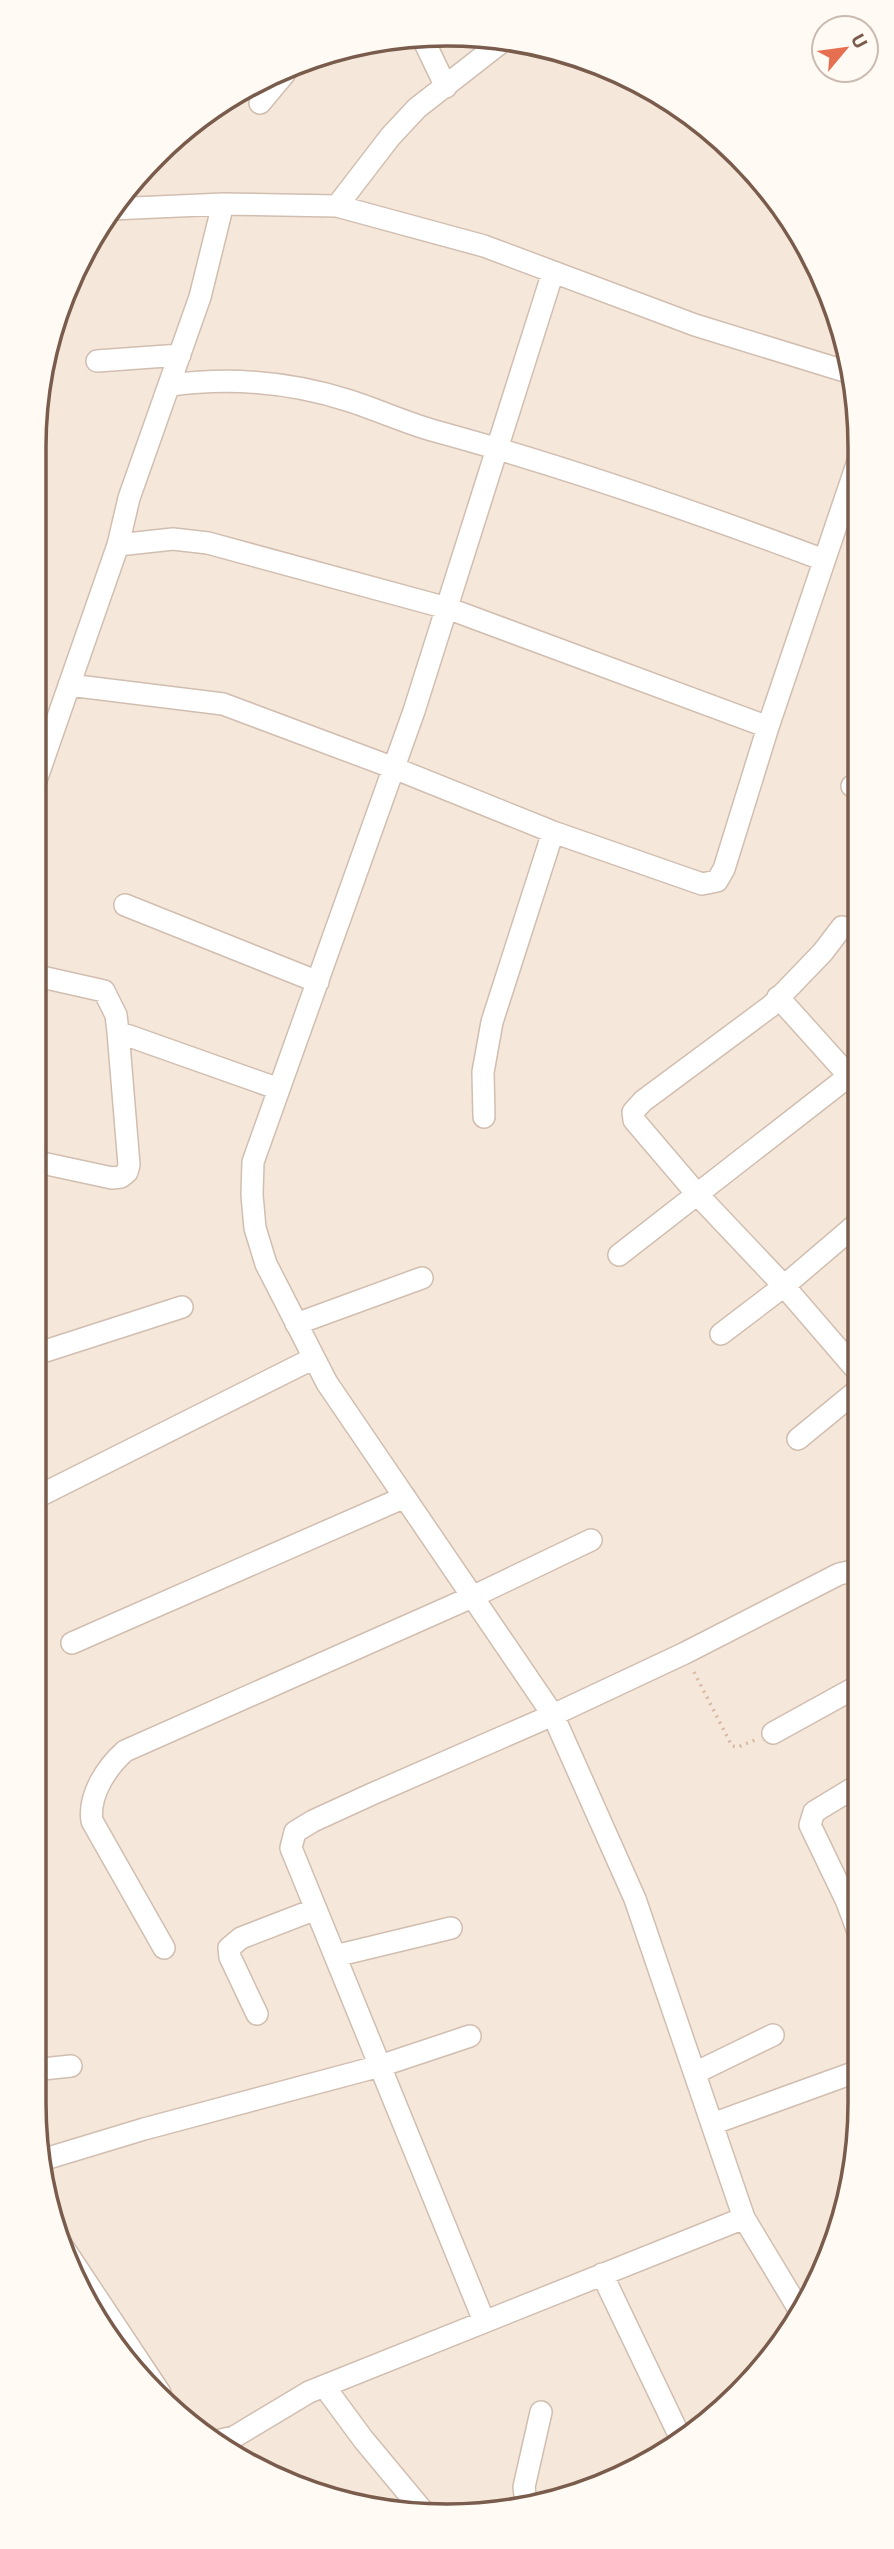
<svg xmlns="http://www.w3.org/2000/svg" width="894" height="2549" font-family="'Exo 2',sans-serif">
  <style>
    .residential { fill: #f5e8da }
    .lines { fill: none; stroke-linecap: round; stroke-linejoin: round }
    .minor-casing { stroke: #d1beb0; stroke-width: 24 }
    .path { stroke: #d9b8a5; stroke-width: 3.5; stroke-dasharray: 2 5; stroke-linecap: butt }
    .minor { stroke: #fff; stroke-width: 21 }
    .rim { fill: none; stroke: #7a5c4d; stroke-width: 3.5 }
  </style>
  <rect width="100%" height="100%" fill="#fdf6ec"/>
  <path class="residential" d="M393 37 554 47 654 89 758 174 818 264 857 393 861 2102 847 2209 791 2332 677 2446 554 2502 393 2512 264 2473 136 2375 65 2260 33 2102V447L47 340 119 195 240 89Z"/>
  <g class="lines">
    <defs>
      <path id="minor" d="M423 39 446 87
        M260 103 285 73
        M337 206 390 137 417 108 499 44
        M112 209 223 204 337 206 484 246 695 325 851 373
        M553 272 414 711 253 1162 252 1195 255 1228 266 1264 327 1383 553 1715 635 1899 744 2218 800 2311
        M97 361 180 355
        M171 385C231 377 291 382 350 401 378 410 406 423 435 431 567 467 696 512 824 560
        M118 545 173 539 208 543 447 608 768 727
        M69 685 223 704 394 768 553 832 702 884 717 881 724 869 768 727 857 464
        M852 786 858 787
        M33 789 118 545 129 498 200 297 223 204
        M125 905 318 982
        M842 927 823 952 771 1006 643 1101 633 1112 634 1120 645 1133 697 1194 784 1286 859 1373
        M33 975 104 991 116 1015 118 1032 279 1089
        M778 997 849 1076
        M484 1117 483 1072 492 1022 553 832
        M33 1161 112 1178 121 1177 127 1172 129 1165 118 1032
        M619 1255 849 1076 859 1087
        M296 1324 422 1278
        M721 1334 784 1286 859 1222
        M33 1355 182 1307
        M798 1439 859 1389
        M33 1499 314 1358
        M72 1643 405 1497
        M773 1733 860 1685
        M860 1784 814 1812 810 1825 847 1902 860 1937
        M164 1948 92 1821C88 1795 107 1767 125 1751L472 1597 591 1540
        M335 1956 451 1928
        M257 2014 230 1957 229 1948 241 1938 316 1909
        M33 2070 71 2066
        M695 2073 773 2035
        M712 2124 861 2070
        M45 2159 144 2129 380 2066 470 2036
        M61 2244 160 2393
        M602 2274 682 2441
        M484 2321 291 1848 295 1832 313 1821 372 1794 553 1715 685 1653 839 1574 853 1571 860 1576
        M324 2386 363 2439 422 2510
        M221 2440 234 2437 309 2392 744 2218
        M526 2504 524 2487 541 2412"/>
    </defs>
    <use href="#minor" class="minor-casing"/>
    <path class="path" d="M694 1672 732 1746 738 1747 755 1740"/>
    <use href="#minor" class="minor"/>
  </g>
  <path d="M0 0H894V2549H0ZM447 46H447A401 401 0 0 1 848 447V2103A401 401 0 0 1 447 2504H447A401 401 0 0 1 46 2103V447A401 401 0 0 1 447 46Z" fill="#fffaf3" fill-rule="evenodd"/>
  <path class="rim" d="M447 46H447A401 401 0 0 1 848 447V2103A401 401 0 0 1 447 2504H447A401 401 0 0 1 46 2103V447A401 401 0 0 1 447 46Z"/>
  <g transform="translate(845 49) rotate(61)"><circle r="33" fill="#fffaf3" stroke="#cabbb1" stroke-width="2"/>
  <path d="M0-5L12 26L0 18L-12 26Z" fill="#e76f51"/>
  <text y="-10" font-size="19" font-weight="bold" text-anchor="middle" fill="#7a5c4d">U</text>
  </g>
</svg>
